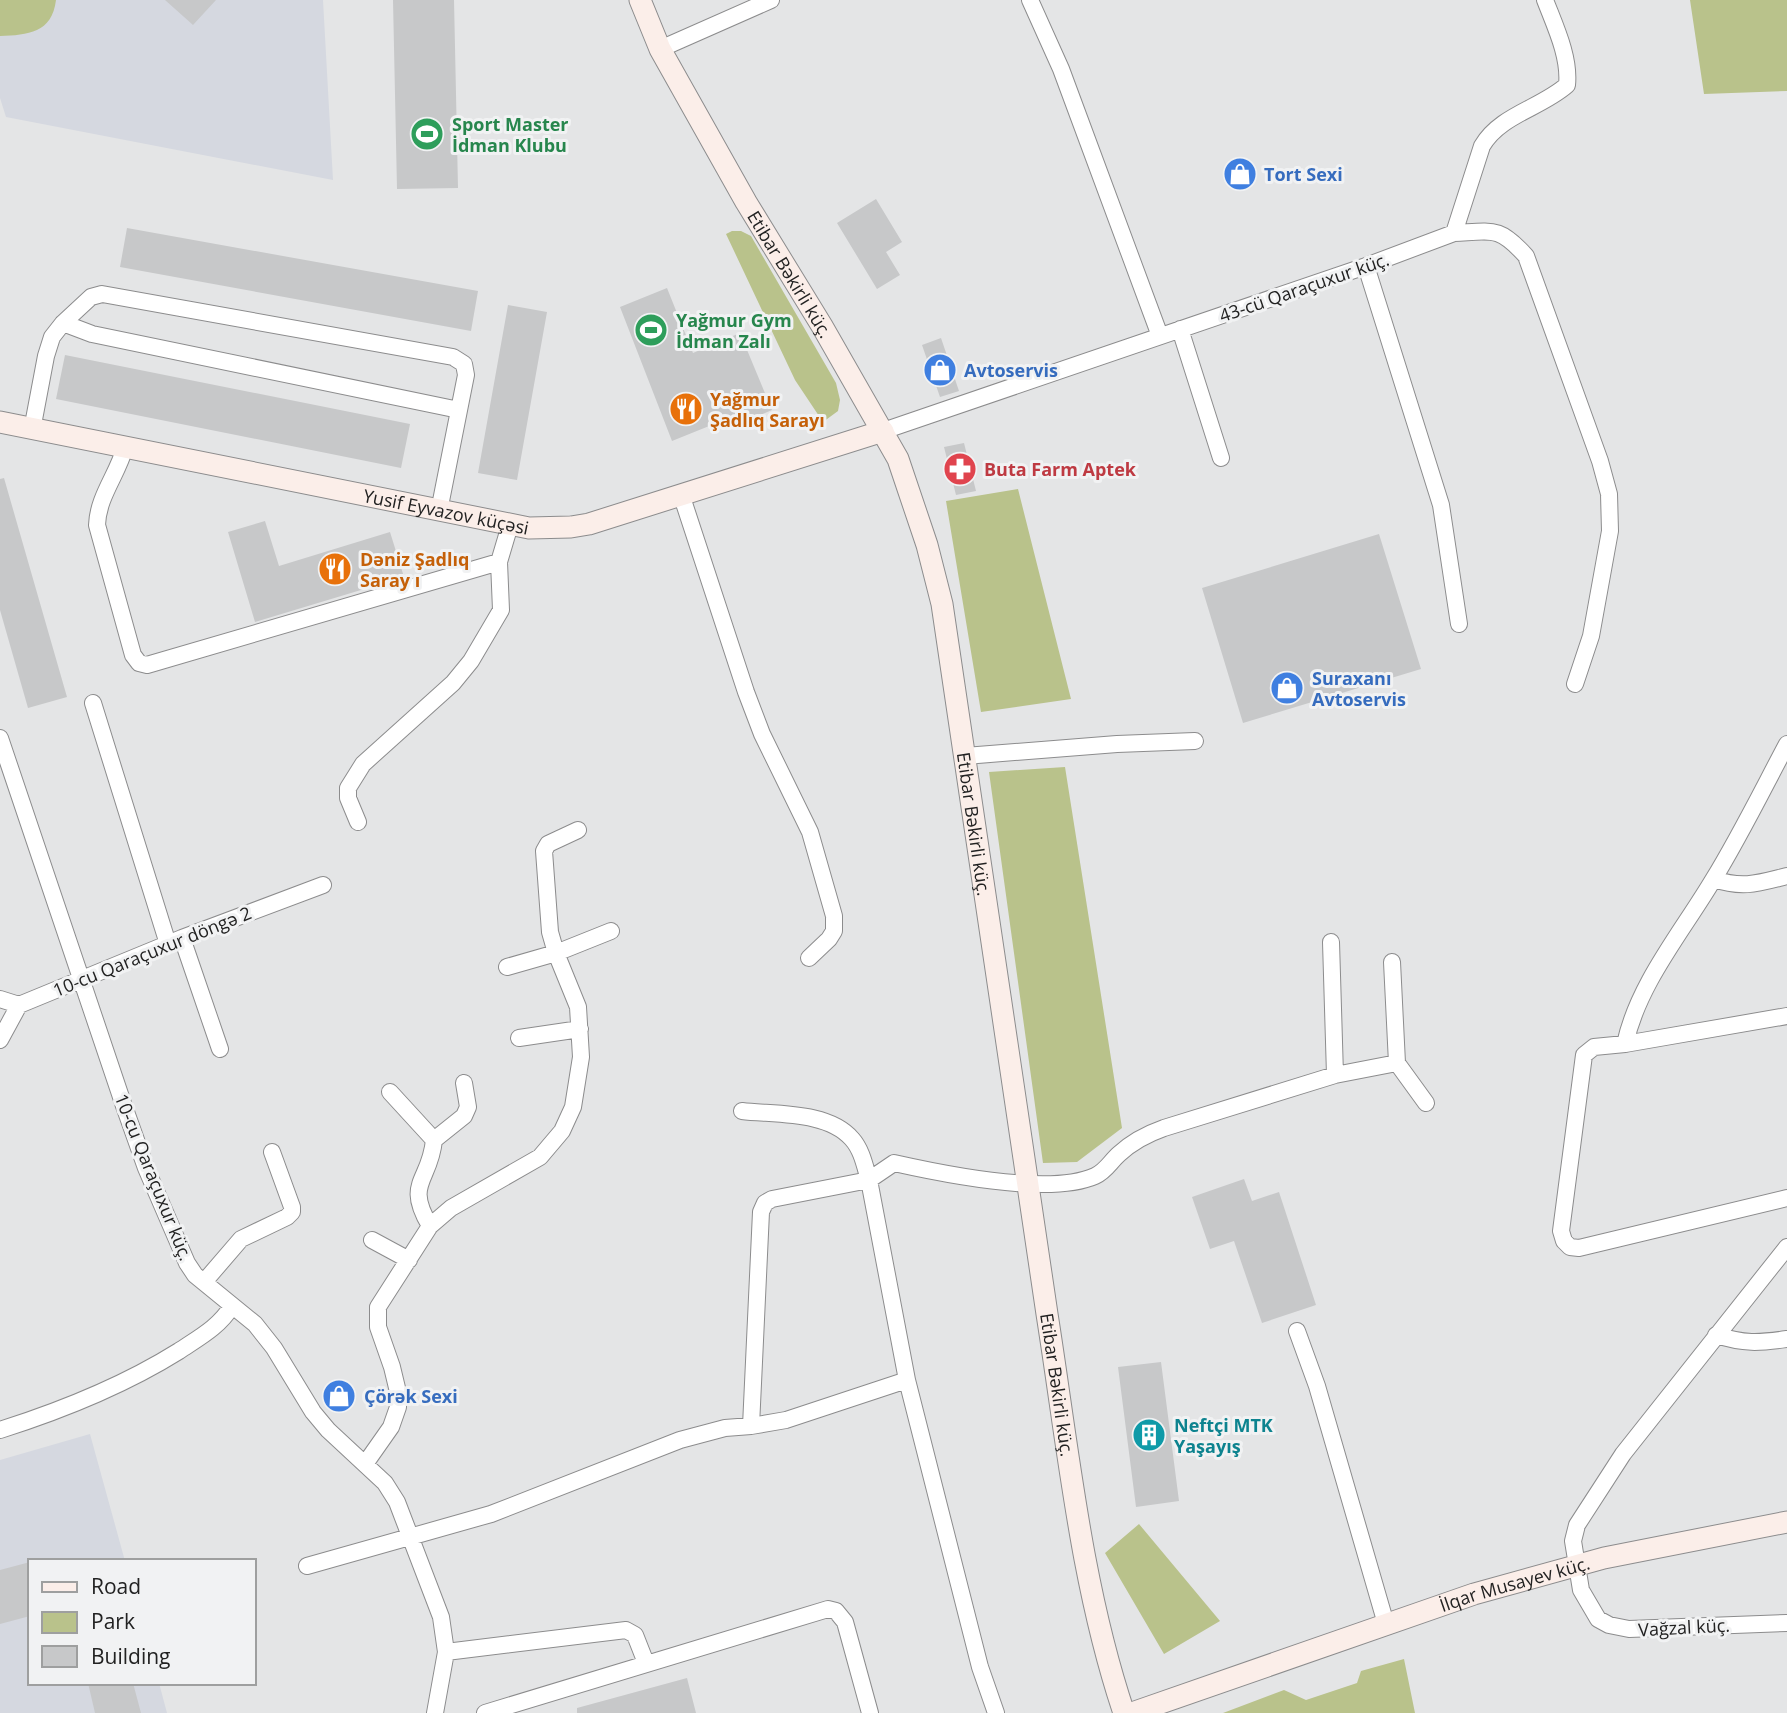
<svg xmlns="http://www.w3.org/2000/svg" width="1787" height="1713" font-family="'Open Sans',sans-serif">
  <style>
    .built { fill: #d5d8e0 }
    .green { fill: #b9c28b }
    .building { fill: #c7c8c9 }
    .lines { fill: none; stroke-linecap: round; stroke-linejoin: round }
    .street-casing { stroke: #8c8c8d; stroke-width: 18 }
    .secondary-casing { stroke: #8c8c8d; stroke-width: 23 }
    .street { stroke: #fff; stroke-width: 16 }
    .secondary { stroke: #fbeee9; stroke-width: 21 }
    .labels { text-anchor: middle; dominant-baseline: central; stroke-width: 6; stroke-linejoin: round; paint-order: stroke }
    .leisure-label { font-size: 18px; font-weight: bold; fill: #27864d; stroke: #f1f2f3; text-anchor: start }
    .shop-label { font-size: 18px; font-weight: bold; fill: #366cbe; stroke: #f1f2f3; text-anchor: start }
    .street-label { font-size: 18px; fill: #222; stroke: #f1f2f3 }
    .food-label { font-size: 18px; font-weight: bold; fill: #c56008; stroke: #f1f2f3; text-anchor: start }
    .health-label { font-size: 18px; font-weight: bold; fill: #be3a42; stroke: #f1f2f3; text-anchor: start }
    .culture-label { font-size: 18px; font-weight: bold; fill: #0d838f; stroke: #f1f2f3; text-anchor: start }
  </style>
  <rect width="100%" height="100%" fill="#e4e5e6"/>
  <path class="built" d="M0 0H323L333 180 6 117 0 98Z
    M90 1434 125 1561H30V1683H159L167 1713H0V1460Z"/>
  <path class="green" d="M0 0H56C52 33 28 35 0 36Z
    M1690 0H1787V91L1704 94Z
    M732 231H741L751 236 836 383 840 400 838 411 823 422 795 380 726 234Z
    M1018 489 1071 699 981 712 946 501Z
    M1065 767 1122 1128 1077 1162 1043 1163 989 772Z
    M1139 1524 1220 1621 1164 1654 1105 1553Z
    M1404 1659 1415 1713H1223L1284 1690 1306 1700 1357 1683 1361 1671Z"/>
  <path class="building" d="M165 0H216L193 25Z
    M393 0H454L458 188 397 189Z
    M876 199 902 242 886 252 900 275 877 289 837 223Z
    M127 228 478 291 471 331 120 267Z
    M667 288 693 353 740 333 772 410 732 427 729 418 672 441 620 307Z
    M508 305 547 312 517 480 478 473Z
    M941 338 959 391 940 397 922 345Z
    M65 355 410 424 401 468 56 399Z
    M964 443 976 491 956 495 944 447Z
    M4 478 67 697 28 708 0 610V479Z
    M265 521 279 566 390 532 404 577 255 622 228 532Z
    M1379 534 1421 669 1243 723 1202 588Z
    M1244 1179 1252 1201 1279 1192 1316 1305 1262 1323 1234 1241 1210 1249 1192 1197Z
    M1161 1362 1179 1501 1136 1507 1118 1367Z
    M30 1562V1616L0 1624V1570Z
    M687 1678 696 1713H577V1708Z
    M88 1683H133L141 1713H95Z"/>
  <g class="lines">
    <defs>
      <path id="street" d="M1030 0 1061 69 1160 336
        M660 49 771 0
        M1454 233C1493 231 1499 226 1526 256L1600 461 1609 494 1610 531 1591 636 1575 684
        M1366 266 1441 505 1459 624
        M63 323 92 334 459 410
        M1180 329 1221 458
        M32 430 46 356 52 337 63 323 91 297 102 294 453 357 464 364 466 375 439 511
        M883 431 1366 266 1454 233 1482 146C1500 115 1541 108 1567 85 1570 57 1555 26 1545 0
        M125 447C118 474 98 496 97 525L133 655 139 663 147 665 499 562
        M681 494 746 692 762 734 810 832 834 916V931L829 939 809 958
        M93 703 168 944
        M0 738 124 1106 146 1168 187 1263 195 1275 255 1324 274 1348 313 1412 328 1430 385 1483 397 1502 441 1617 446 1652 435 1713
        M1787 744C1763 789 1740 836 1713 880 1682 932 1638 984 1625 1044L1594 1047 1584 1055 1561 1231 1564 1241 1570 1247 1579 1248 1787 1198
        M965 756 1117 744 1195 741
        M358 822 348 798V788L363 764 453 683 471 661 501 610 499 562 510 525
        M1714 879C1743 889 1759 883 1787 876
        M182 938 220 1049
        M1331 942 1335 1075
        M1392 962 1397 1063 1426 1103
        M507 967 556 953 611 931
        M0 999 19 1005
        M519 1038 580 1029
        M0 1040 19 1005 182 938 323 885
        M1625 1044 1787 1016
        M390 1092 434 1140
        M742 1111C776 1115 828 1111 852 1139 862 1150 865 1167 869 1180L907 1380 980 1667 996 1713
        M430 1226C404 1182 430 1182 434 1140L464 1116 468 1107 464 1083
        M372 1240 409 1260
        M1787 1247 1623 1454 1577 1525 1573 1541 1581 1590 1598 1619 1609 1625 1629 1629 1787 1623
        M204 1282 241 1239 287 1217 292 1212V1207L272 1152
        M1297 1331 1317 1386 1386 1624
        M1716 1335C1744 1344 1759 1343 1787 1339
        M751 1426 786 1420 907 1380
        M0 1430C63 1410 123 1386 179 1351 200 1337 219 1327 232 1306
        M365 1464 391 1427 398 1407V1392L392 1367 378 1327V1307L430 1226 451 1208 540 1157 562 1131 573 1107 581 1057 578 1007 556 953 550 932 544 851 548 844 578 830
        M307 1566 491 1514 680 1440 725 1428 751 1426 761 1212 765 1203 772 1199 869 1180 894 1163C943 1174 1050 1196 1095 1176 1106 1171 1110 1162 1119 1154 1133 1141 1147 1134 1164 1128L1335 1075 1397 1063
        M446 1652 626 1630 635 1635 646 1663
        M485 1713 828 1609 836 1611 845 1622 870 1713"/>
      <g id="secondary">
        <path id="s1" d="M640 0 660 49 746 202 822 326 898 459 927 545 942 604C977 840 1010 1077 1047 1314 1068 1447 1081 1585 1124 1713"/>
        <path id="s2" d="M0 422 529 528 571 527 589 524 883 431"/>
        <path id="s3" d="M1132 1713 1474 1594 1604 1558 1787 1522"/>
      </g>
    </defs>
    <use href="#street" class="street-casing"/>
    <use href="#secondary" class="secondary-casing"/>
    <use href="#street" class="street"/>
    <use href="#secondary" class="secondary"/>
  </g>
  <defs>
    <symbol id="stadium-disc" viewBox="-11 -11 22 22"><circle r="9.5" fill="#2e9e5b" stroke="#f1f2f3"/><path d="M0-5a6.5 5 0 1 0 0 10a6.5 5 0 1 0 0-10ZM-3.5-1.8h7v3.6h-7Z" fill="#fff"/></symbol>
    <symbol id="shop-disc" viewBox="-11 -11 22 22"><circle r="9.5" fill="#3f7fe0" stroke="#f1f2f3"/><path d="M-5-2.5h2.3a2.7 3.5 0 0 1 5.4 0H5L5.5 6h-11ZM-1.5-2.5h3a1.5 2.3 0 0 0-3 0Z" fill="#fff"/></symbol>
    <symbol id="restaurant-disc" viewBox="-11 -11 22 22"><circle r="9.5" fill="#e8710a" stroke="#f1f2f3"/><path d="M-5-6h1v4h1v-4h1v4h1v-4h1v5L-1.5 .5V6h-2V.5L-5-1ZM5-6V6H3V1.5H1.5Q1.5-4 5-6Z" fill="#fff"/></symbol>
    <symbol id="pharmacy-disc" viewBox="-11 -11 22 22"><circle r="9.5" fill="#e0444e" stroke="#f1f2f3"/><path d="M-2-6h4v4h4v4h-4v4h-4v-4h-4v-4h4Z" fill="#fff"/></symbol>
    <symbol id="building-disc" viewBox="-11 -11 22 22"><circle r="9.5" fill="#0f9aa8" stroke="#f1f2f3"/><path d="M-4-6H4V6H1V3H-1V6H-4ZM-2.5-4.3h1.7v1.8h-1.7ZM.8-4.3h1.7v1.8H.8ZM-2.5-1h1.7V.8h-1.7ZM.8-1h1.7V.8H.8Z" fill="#fff"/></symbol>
  </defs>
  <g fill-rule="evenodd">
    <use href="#stadium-disc" x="408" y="115" width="38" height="38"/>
    <use href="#shop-disc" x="1221" y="155" width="38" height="38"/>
    <use href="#stadium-disc" x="632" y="311" width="38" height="38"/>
    <use href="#shop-disc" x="921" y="351" width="38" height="38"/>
    <use href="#restaurant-disc" x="667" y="390" width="38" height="38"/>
    <use href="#pharmacy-disc" x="941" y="450" width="38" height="38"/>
    <use href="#restaurant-disc" x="316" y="550" width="38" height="38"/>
    <use href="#shop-disc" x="1268" y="669" width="38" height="38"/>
    <use href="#shop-disc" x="320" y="1377" width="38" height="38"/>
    <use href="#building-disc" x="1130" y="1416" width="38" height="38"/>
  </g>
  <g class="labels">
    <g class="leisure-label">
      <text x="452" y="124">Sport Master<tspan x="452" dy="21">İdman Klubu</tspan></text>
      <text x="676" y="320">Yağmur Gym<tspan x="676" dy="21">İdman Zalı</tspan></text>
    </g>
    <g class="shop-label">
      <text x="1264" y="174">Tort Sexi</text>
      <text x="964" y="370">Avtoservis</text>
      <text x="1312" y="678">Suraxanı<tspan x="1312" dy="21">Avtoservis</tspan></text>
      <text x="364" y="1396">Çörək Sexi</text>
    </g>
    <g class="street-label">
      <text stroke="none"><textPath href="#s1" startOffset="313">Etibar Bəkirli küç.</textPath></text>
      <text transform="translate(1304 287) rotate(-19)">43-cü Qaraçuxur küç.</text>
      <text stroke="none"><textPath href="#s2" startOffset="455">Yusif Eyvazov küçəsi</textPath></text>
      <text stroke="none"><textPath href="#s1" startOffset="901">Etibar Bəkirli küç.</textPath></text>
      <text transform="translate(152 951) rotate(-22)">10-cu Qaraçuxur döngə 2</text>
      <text transform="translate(154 1177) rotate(68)">10-cu Qaraçuxur küç.</text>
      <text stroke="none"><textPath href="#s1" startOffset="1468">Etibar Bəkirli küç.</textPath></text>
      <text stroke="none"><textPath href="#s3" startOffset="404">İlqar Musayev küç.</textPath></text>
      <text transform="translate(1684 1627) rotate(-3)">Vağzal küç.</text>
    </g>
    <g class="food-label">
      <text x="710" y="399">Yağmur<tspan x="710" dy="21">Şadlıq Sarayı</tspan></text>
      <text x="360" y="559">Dəniz Şadlıq<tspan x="360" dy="21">Saray ı</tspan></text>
    </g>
    <g class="health-label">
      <text x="984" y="469">Buta Farm Aptek</text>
    </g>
    <g class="culture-label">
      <text x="1174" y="1425">Neftçi MTK<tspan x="1174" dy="21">Yaşayış</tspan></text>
    </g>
  </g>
  <rect x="28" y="1559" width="228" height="126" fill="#f1f2f3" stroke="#9e9f9f" stroke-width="2"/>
  <rect x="42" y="1582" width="35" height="10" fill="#fbeee9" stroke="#9e9f9f" stroke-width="2"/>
  <text x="91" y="1594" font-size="21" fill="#222222">Road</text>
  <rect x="42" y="1612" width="35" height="21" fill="#b9c28b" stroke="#9e9f9f" stroke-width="2"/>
  <text x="91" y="1629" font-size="21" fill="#222222">Park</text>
  <rect x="42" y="1646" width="35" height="21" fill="#c7c8c9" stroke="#9e9f9f" stroke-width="2"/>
  <text x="91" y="1664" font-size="21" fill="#222222">Building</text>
</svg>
